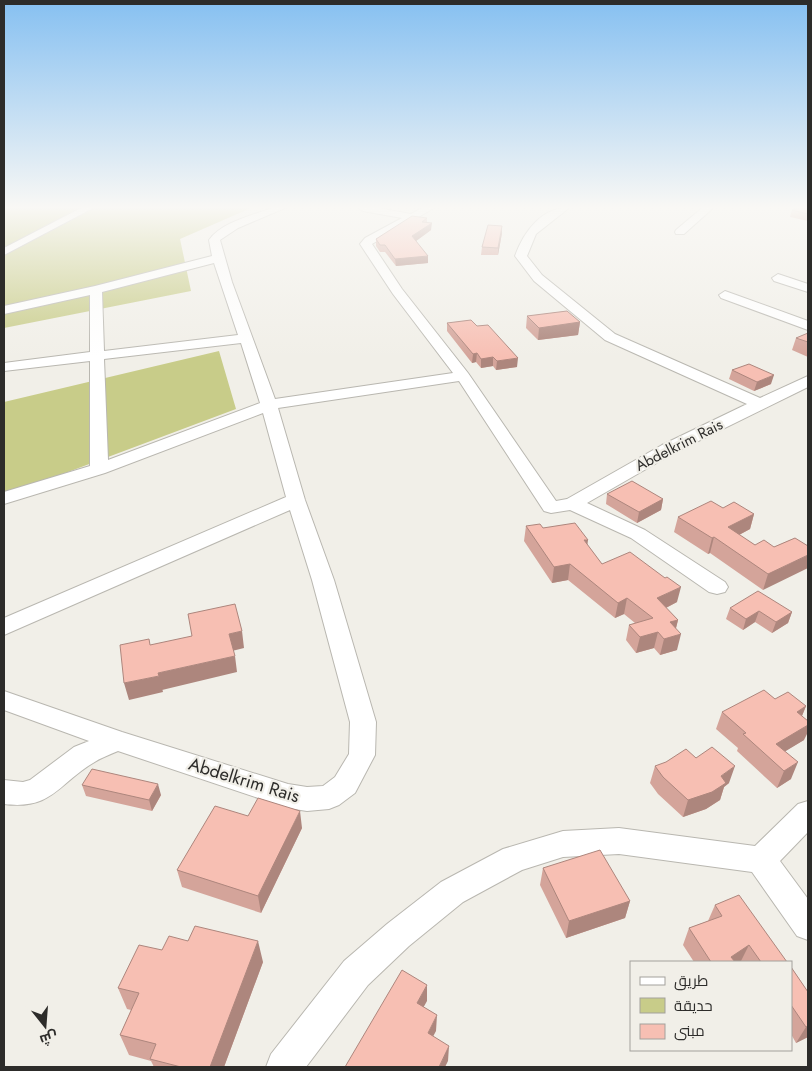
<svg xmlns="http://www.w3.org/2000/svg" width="812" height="1071" font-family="Jost,Cairo,sans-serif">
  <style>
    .green { fill: #c8cc89 }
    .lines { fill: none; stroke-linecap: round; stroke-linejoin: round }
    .minor-casing { stroke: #b9b7b0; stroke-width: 2 }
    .minor { fill: #fff; fill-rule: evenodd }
    .wall { fill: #d4a49a }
    .shaded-wall { fill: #ad867d }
    .building { fill: #f7bfb3; stroke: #ad867d }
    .labels { text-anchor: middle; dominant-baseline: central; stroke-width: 4.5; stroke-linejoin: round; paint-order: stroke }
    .street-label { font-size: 15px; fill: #2d2c2a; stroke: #f1efe8 }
    .near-street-label { font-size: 18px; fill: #2d2c2a; stroke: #f1efe8 }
  </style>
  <rect width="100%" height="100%" fill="#f1efe8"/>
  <path class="green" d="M4 208H251L180 239 191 291 4 328Z
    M219 351 236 409 4 496V402Z"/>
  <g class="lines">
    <defs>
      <path id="minor" d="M81 208H93L4 255V248Z
        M272 208H285L238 228 220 240 232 282 275 399 453 373 393 294 360 244 365 238 402 218 363 211 358 208H378L411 214 422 208H434L372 244 402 289 468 373 556 501 567 499 662 445 747 404 605 340 534 281 515 256C523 233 542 206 569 208L536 234 527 256 542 275 615 334 760 398 808 376V387L674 453 587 503 645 530 725 582 728 587 725 592 717 594 709 592 631 538 570 510 551 513 544 511 459 381 278 408 305 500 334 580 376 722 375 755 355 793 339 805 329 809 307 811 288 808 118 751C109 755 100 758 93 763 58 784 52 810 4 804V780L23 782 30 780 74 747 89 741 4 710V691L122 732 288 784 307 787 323 786 335 777 349 754 350 722 312 580 290 510 4 635V618L286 497 263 413 105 473 4 504V492L90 466V361L4 371V363L90 352V295L4 314V306L95 286 212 256 209 240C222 222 251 216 272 208ZM214 263 238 335 104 351 102 292ZM241 343 260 403 108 460 104 359Z
        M702 208H713L684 234H676L675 232 676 230Z
        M778 274 808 284V292L774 281 772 278Z
        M725 291 808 321V330L721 298 719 295Z
        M808 801V832L780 861 808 899V940L797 936 752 872 619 854 563 857 522 870 463 902 409 946 368 985 306 1067H266L271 1054 344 961 387 924 441 882 503 849 563 831 619 828 755 846 798 804Z"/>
    </defs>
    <use href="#minor" class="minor-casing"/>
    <use href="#minor" class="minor"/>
  </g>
  <path class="wall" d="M808 208V221L790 217 792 210Z
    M427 218V222L431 230 416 241 428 263 396 266 385 252H380L376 246V239Z
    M502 233 498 255H481L482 247Z
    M527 316 580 322 578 335 538 340 526 328Z
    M447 323 477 326 517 367 496 370 493 366 481 368 476 362 472 363 447 331Z
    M808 333V357L792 350 796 338Z
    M732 370 771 384 754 391 729 379Z
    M607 494 663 499 661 510 637 523 606 504Z
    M723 508 754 514 750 529 739 535 755 545 774 547 795 538 763 590 710 553 708 554 674 532 678 517Z
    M526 526 543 528 587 545 602 564 677 602 666 608 678 620 676 628 677 650 660 655 654 648 636 653 626 640 629 625 635 623 624 614 615 618 568 580 552 583 524 541Z
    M730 608 792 612 788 623 772 633 755 622 743 630 726 619Z
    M775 699 806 706 802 716 804 740 785 751 791 779 777 788 737 751 738 748 716 729 722 712Z
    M655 766 729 783 724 787 720 800 706 809 683 817 658 794 650 783Z
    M82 785 161 795 152 811 86 796Z
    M248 816 302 828 261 913 182 887 177 870Z
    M543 868 630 901 625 918 566 938 540 885Z
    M715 905 787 962H742L741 961 740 962H694L683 945 689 928 708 921Z
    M162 950 263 962 224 1067H154L151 1061 129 1055 120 1035 131 1010 127 1009 118 988Z
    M791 967 808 992V1037L796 1043 791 1034Z"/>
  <path class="shaded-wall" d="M432 223 431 230 412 244V236Z
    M502 226V233L498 255V248Z
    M428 256V263L396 266 395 259Z
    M580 322 578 335 538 340 539 328Z
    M477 353 476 362 472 363 473 354Z
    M493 357V366L481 368V359Z
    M518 358 517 367 496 370 497 361Z
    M774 375 771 384 754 391 757 382Z
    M663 499 661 510 637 523 639 512Z
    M754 514 750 529 724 543 728 527Z
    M714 537 710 553 708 554 712 538Z
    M584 540H588L586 555Z
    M808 555V568L763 590 768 574Z
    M570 564 568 580 552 583 554 567Z
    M681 587 677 602 654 614 657 598Z
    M627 598 624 614 615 618 618 603Z
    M759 611 755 622 743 630 746 619Z
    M792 612 788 623 772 633 776 622Z
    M678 620 674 636 670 622Z
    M242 631 244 648 232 651 229 634Z
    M658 632 654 648 636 653 640 637Z
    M681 634 677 650 660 655 664 639Z
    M235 656 237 672 162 690 158 673Z
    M159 676 163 692 129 700 124 683Z
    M806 706 799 723 797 712Z
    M808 725V732L804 740 771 760 776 744Z
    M798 762 791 779 777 788 784 771Z
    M735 766 729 783 724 787 720 800 706 809 683 817 688 800Z
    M158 784 161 795 152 811 149 800Z
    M300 811 302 828 261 913 258 896Z
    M630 901 625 918 566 938 569 921Z
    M258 941 263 962 224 1067H210Z
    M749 945 741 961 740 962H728L731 957Z
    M427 985V1001L417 1019V1003Z
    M437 1015 436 1031 427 1048 428 1033Z
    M808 1026V1037L796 1043 806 1027Z
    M449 1046 448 1061 445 1067H439Z"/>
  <path class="building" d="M798 208H808V214L792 210Z
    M412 216 427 218 422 222 432 223 412 236 428 256 395 259 385 245H380L376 239Z
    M488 225 502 226 498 248 482 247Z
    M567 311 580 322 539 328 527 316Z
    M471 320 477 326 488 325 518 358 497 361 493 357 481 359 477 353 473 354 447 323Z
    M808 333V342L796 338Z
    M749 364 774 375 757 382 732 370Z
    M632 481 663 499 639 512 607 494Z
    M711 501 723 508 734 502 754 514 728 527 755 545 764 540 774 547 795 538 808 546V555L768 574 714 537 712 538 678 517Z
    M575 523 588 540H584L602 564 630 552 665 578 667 577 681 587 657 598 678 620 670 622 681 634 664 639 658 632 640 637 629 625 653 618 627 598 618 603 570 564 554 567 526 526 540 524 543 528Z
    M758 591 792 612 776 622 759 611 746 619 730 608Z
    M235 604 242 631 229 634 235 656 158 673 159 676 124 683 120 645 149 639 150 645 192 636 188 614Z
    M764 690 775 699 788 692 806 706 797 712 808 721V725L776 744 798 762 784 771 743 734 746 733 722 712Z
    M712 747 735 766 721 776 726 783 712 792 688 800 663 777 655 766 666 762 686 749 696 758Z
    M92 769 158 784 149 800 82 785Z
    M258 798 300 811 258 896 177 870 215 806 248 816Z
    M600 850 630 901 569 921 543 868Z
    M739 895 787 962H761L749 945 731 957 735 962H711L689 928 722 916 715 905Z
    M195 926 258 941 210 1067H181L150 1059 156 1044 120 1035 139 993 118 988 139 945 162 950 169 936 188 941Z
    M791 967 808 992V1026L806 1027 791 1005Z
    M402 970 427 985 417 1003 437 1015 428 1033 449 1046 439 1067H345Z"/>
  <linearGradient id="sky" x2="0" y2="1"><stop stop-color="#86c0f1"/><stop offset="0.58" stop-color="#f9f8f5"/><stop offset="1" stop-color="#f9f8f5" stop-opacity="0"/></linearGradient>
  <rect width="812" height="358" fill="url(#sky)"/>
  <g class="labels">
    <g class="street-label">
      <text transform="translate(679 445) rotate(-27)">Abdelkrim Rais</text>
    </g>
    <g class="near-street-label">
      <text transform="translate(244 780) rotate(17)">Abdelkrim Rais</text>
    </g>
  </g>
  <rect width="812" height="1071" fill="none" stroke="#2d2c2a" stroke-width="10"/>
  <rect x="630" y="961" width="162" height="90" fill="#f1efe8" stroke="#a3a19c"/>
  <rect x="640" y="977" width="25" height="8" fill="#ffffff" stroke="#a3a19c"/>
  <text x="674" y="986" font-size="15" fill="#2d2c2a">طريق</text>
  <rect x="640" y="998" width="25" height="15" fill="#c8cc89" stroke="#a3a19c"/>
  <text x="674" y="1011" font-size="15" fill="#2d2c2a">حديقة</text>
  <rect x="640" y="1024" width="25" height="15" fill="#f7bfb3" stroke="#a3a19c"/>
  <text x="674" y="1036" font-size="15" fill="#2d2c2a">مبنى</text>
  <g transform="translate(45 1026) rotate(163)" stroke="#f1efe8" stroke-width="4" paint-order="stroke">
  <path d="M0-4L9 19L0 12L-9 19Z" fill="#2d2c2a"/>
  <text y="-8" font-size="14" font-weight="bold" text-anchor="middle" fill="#2d2c2a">ش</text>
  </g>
</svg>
